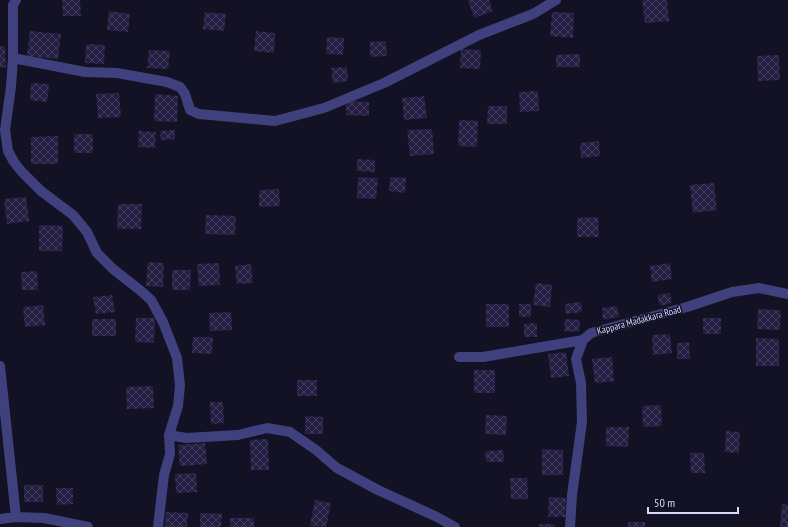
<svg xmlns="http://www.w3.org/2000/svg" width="788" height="527" font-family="'PT Sans Narrow',sans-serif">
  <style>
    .building { fill: url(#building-cross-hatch) }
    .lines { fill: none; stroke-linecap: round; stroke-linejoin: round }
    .street { stroke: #40407f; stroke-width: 10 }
    .labels { text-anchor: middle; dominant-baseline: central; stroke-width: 3; stroke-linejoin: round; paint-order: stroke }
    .street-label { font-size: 10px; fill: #d9d7fc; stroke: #131124 }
  </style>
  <defs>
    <pattern id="building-cross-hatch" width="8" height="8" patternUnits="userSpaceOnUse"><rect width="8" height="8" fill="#241e43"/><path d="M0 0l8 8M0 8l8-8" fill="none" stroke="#433e5f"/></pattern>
  </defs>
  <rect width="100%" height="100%" fill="#131124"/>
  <path class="building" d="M62 0H80L81 16H63Z
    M468 0H489L493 11 474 18Z
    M642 0H667L669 21 645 23Z
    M109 11 130 14 128 32 107 30Z
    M205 12 226 14 224 31 203 29Z
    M552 12 574 13 573 38 550 36Z
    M30 31 61 34 58 59 27 56Z
    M256 31 275 33 274 53 254 51Z
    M327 37 344 38 343 55 326 54Z
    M386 41 387 56 370 57V42Z
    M86 44 105 45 104 64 85 63Z
    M0 46H5L6 67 0 68Z
    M461 49 481 50 480 69 460 68Z
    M149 50 170 51 168 69 147 68Z
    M580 54V67H556V55Z
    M779 55 780 80 758 81 757 56Z
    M347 67 348 81 333 83 331 68Z
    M31 83 49 84 47 102 30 100Z
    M538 91 539 111 520 112 519 92Z
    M119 93 121 117 98 118 96 94Z
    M155 94 178 96 177 122 154 121Z
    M424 96 427 118 404 120 402 98Z
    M346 101 369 102V116L346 115Z
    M488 106H507V124H487Z
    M459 120 478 121 477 147 458 146Z
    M432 129 434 154 410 156 407 130Z
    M175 130V139L161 140 160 131Z
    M139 131 156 132 155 148 138 147Z
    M74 134H93V153H74Z
    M58 136V164H31V137Z
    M599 141 600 156 581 158 580 143Z
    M357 159 375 160V172L357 171Z
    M358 177 378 178 376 199 357 198Z
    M390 177 406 178 405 193 389 191Z
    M714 183 717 210 693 213 690 185Z
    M279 189 280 206 259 207V190Z
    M26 197 29 221 7 224 4 199Z
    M118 204H142L141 229H117Z
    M206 215 236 216 235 235 205 234Z
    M598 217 599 237H577V218Z
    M39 225 63 226 62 251H39Z
    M148 262 164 263 163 287 146 286Z
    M219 263 220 285 199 286 197 264Z
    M670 263 672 279 652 282 650 266Z
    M251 264 253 283 237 284 235 266Z
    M172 270H191L190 290H172Z
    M37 271 38 290H22L21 272Z
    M536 283 552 285 550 307 533 305Z
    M670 293 672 303 660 306 657 295Z
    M112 295 115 312 96 314 93 297Z
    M581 302 582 312 566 314 565 304Z
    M486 304H509V327H486Z
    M519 304H531V317H519Z
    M43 305 45 325 25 327 23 307Z
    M617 306 619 317 603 320 602 308Z
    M758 309 781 310 780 330 757 329Z
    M231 312 232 330 210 331 209 313Z
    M136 318H155L154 343 135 342Z
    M703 318H721V334H703Z
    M92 319H116V336H92Z
    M565 319 580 320 579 332 564 331Z
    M537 323V337H524V324Z
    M670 334 672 353 653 355 652 335Z
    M193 337H213L212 354 192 353Z
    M756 338 779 339V366H756Z
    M689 342 690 359H677V343Z
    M566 352 569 376 551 378 548 354Z
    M612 357 614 381 595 383 592 359Z
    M474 370H495V393H474Z
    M297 380H317V396H297Z
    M153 386 154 408 127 409 126 387Z
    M210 402H223L224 423 211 424Z
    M661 405 662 426 643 427 642 406Z
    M486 415 507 416 506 435 485 434Z
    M305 416 323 417V434H305Z
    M606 427H629L628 447 606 446Z
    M726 431 740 432 739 453 725 452Z
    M268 439 269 470H251L250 440Z
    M205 443 207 464 180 466 178 445Z
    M542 449 563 450V475H542Z
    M503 450 504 462H486L485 451Z
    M690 453H704L705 473H691Z
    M196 473 197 492 176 493 175 474Z
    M510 478H527L528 499H511Z
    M24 485H43V502H24Z
    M56 488H73V504L57 505Z
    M549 497 566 498 565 517H548Z
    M315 500 331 503 326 527 310 526Z
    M782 504 788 505V527H780Z
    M166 512 188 513 187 527H165Z
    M200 513 222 514 221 527H200Z
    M230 518H254V527H230Z
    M628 522H645V527H628Z
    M539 524H554V527H539Z"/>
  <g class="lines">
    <path class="street" d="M16 0 13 5V58L11 87 5 130 8 151 14 162 22 172 41 191 73 215 87 232 97 253 113 269 141 291 151 300 163 322 177 358 180 385 178 406 169 435 170 454 164 475 158 527
      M13 58 85 72 117 73 167 82 180 87 185 94 190 110 199 114 275 121 324 108 384 83 479 35 533 14 556 0
      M459 357H483L583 340
      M0 366 16 517
      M169 435 186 438 238 435 267 428 290 432 316 450 337 468 378 490 437 517 455 527
      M0 519 16 517 44 518 88 527
      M570 527 572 495 582 422 581 383 576 359 583 340 591 333 687 307 732 292 759 288 788 294"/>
  </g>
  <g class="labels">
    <g class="street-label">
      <text transform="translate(639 320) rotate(-15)">Kappara Madakkara Road</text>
    </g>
  </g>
  <path d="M648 507v6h90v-6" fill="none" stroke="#d9d7fc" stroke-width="2"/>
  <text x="654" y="507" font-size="12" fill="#d9d7fc" stroke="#131124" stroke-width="3" paint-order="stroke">50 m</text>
</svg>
